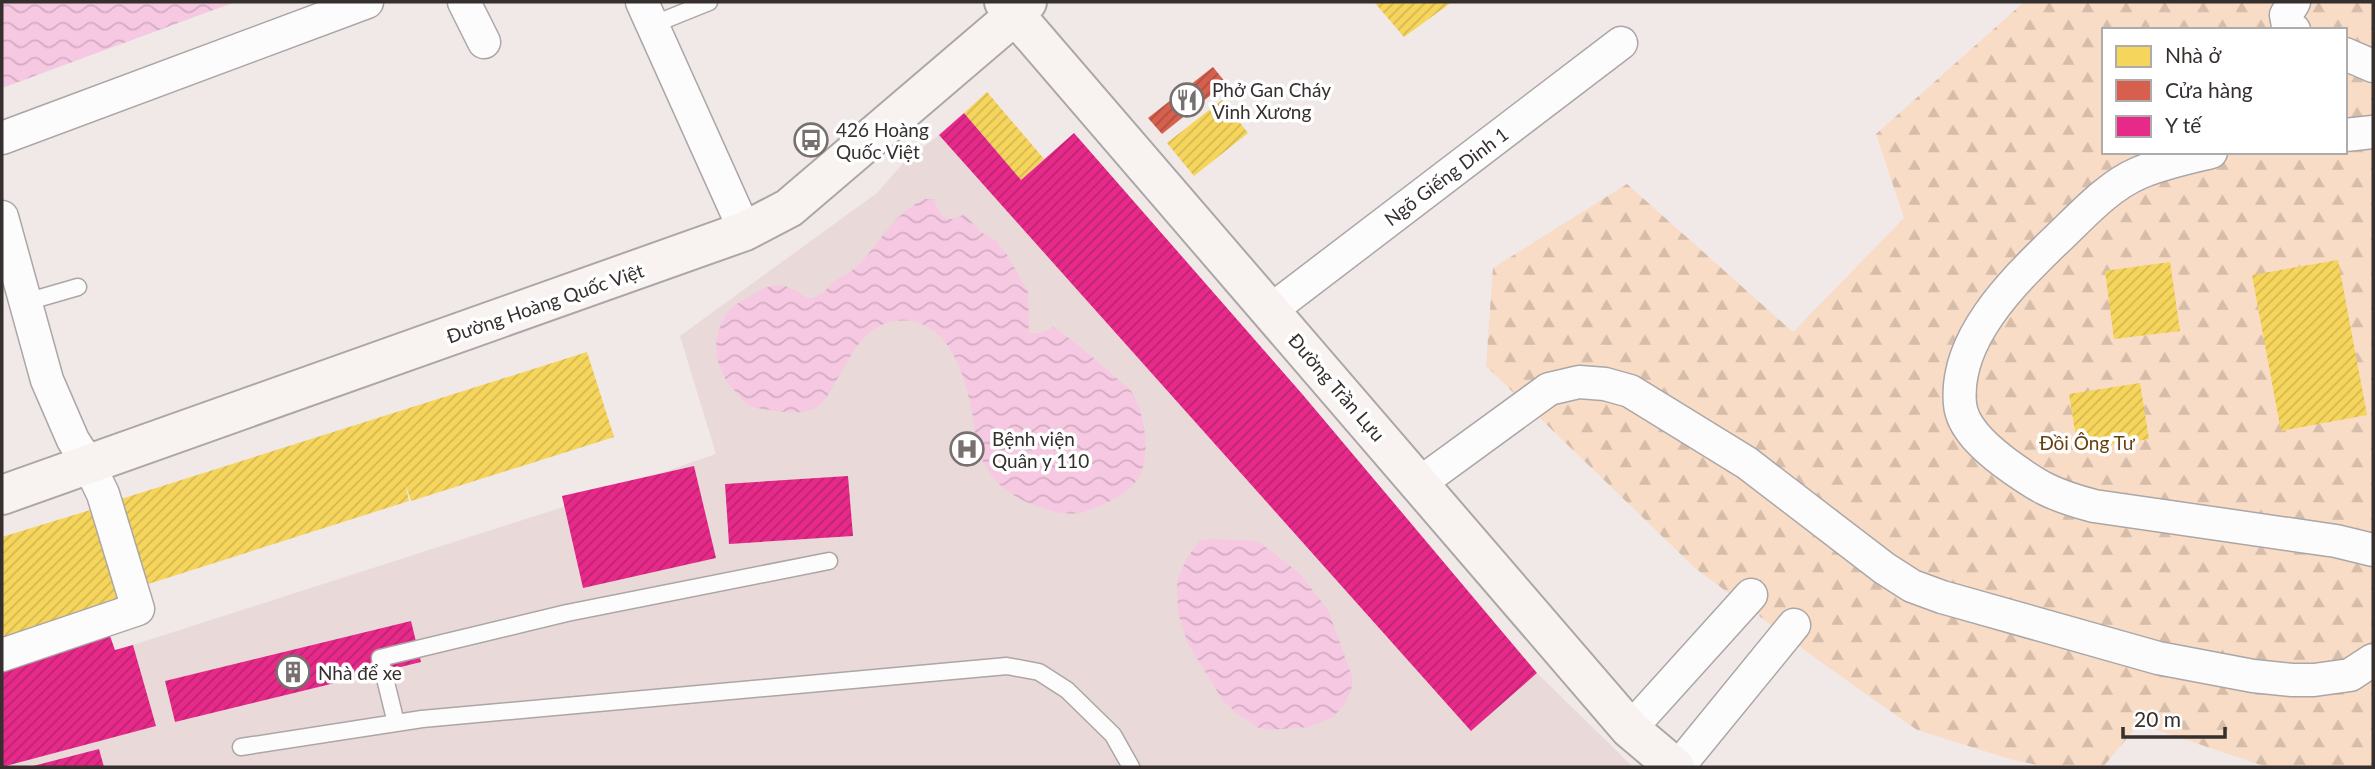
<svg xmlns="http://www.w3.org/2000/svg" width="2375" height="769" font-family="Lato,sans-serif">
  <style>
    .built { fill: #e9d9d8 }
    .forest { fill: url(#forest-firs); fill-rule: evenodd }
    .water { fill: url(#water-waves) }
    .homes { fill: url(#homes-hatch) }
    .shops { fill: url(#shops-hatch) }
    .health { fill: url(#health-hatch) }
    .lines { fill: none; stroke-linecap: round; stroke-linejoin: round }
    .lane-casing { stroke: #aca6a6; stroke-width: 19 }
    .street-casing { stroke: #aca6a6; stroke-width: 35 }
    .secondary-casing { stroke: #aca6a6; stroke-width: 42 }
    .lane { stroke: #fdfcfc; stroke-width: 16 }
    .street { stroke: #fdfcfc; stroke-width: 32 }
    .secondary { stroke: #f8f3f1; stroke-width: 38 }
    .labels { text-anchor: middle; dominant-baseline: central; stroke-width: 7; stroke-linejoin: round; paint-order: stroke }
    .poi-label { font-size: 19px; fill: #352f2e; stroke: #fff; text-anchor: start }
    .street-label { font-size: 19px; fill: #352f2e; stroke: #fff }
    .park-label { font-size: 19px; fill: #683f0f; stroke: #fff }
  </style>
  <defs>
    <pattern id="forest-firs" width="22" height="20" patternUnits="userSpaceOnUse" patternTransform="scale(1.75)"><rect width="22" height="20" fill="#f8dcc6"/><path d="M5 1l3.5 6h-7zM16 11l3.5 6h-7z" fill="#d5bdaa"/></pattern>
    <pattern id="water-waves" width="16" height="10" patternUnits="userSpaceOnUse" patternTransform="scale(1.75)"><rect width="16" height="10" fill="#f6c8e2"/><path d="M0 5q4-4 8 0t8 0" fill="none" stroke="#d4acc2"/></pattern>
    <pattern id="homes-hatch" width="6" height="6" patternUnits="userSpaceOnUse" patternTransform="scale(1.75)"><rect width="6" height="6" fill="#f6d55c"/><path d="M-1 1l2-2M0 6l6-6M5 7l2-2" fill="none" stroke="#d4b750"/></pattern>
    <pattern id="shops-hatch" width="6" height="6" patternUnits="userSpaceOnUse" patternTransform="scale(1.75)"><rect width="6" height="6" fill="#d6604d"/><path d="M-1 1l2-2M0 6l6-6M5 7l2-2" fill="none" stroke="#ae5040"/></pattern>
    <pattern id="health-hatch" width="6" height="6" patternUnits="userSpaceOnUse" patternTransform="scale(1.75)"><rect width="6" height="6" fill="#e7298a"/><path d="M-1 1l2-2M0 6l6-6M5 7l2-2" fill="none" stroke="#bc2471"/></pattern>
  </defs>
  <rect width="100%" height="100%" fill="#f1e8e8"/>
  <path class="built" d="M939 135 1472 730 1537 673 1633 767H2L156 726 133 645 557 509 716 454 680 336 877 193 905 161Z"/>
  <path class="forest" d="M2024 2H2373V767H2267L2139 724 2103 767H2046L2010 759 1917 730 1825 665 1695 568 1486 366 1493 268 1627 184 1793 332 1904 218 1876 134ZM2104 30H2345V152H2104Z"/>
  <path class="water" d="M2 2H235L2 88Z
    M925 199H934C939 217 947 225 964 214L981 232 996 241 1008 256 1028 292 1029 333H1040L1053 327 1058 330C1078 345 1097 360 1115 377 1120 381 1127 386 1131 391 1145 411 1151 455 1139 477 1128 495 1104 505 1086 511 1071 517 1054 512 1040 507 1017 500 999 488 986 467 976 451 976 435 973 417 967 382 952 326 910 321 865 316 851 357 832 388 828 395 822 405 815 408 798 417 770 410 752 407 745 405 739 395 733 389 714 368 710 336 728 312 733 305 742 301 749 297 757 292 769 285 778 285 790 286 798 292 807 298 821 298 824 291 833 283 841 276 852 272 860 264 880 242 896 211 925 199Z
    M1211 539 1258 541 1299 573 1328 610 1353 679 1351 691 1344 705 1333 717 1309 727 1268 730 1259 728 1239 715 1224 702 1188 644 1178 613 1177 581 1187 558 1199 541Z"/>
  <path class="homes" d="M1374 2H1452L1404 37Z
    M987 92 1044 159 1021 180 964 113Z
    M1222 100 1248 133 1194 176 1167 143Z
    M2338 260 2367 415 2281 431 2252 275Z
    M2170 262 2180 331 2114 339 2105 271Z
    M587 352 614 437 411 501 405 483 409 501 145 585 118 500Z
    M2140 383 2149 439 2078 450 2069 394Z
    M97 508 128 601 6 641 2 627V537Z"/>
  <path class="shops" d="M1213 67 1226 83 1162 134 1148 118Z"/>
  <path class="health" d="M964 113 1021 180 1074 133 1303 395 1537 673 1471 731 939 135Z
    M694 466 716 558 583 588 562 496Z
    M848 476 853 536 729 544 725 484Z
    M411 621 421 662 175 722 165 681Z
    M110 636 115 650 133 645 156 726 2 767V664L40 656Z
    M99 749 104 767H34L33 766Z"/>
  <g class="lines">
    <defs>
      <path id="lane" d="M652 25 709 2
        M26 302 78 287
        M396 723 380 658 567 613 829 561
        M241 747 422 719 1007 666 1039 672 1067 690 1113 735 1131 767"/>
      <path id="street" d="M464 2 484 42
        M642 2 745 231
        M2294 30 2288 26 2286 15 2294 2
        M2345 54 2373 66
        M2345 135 2373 132
        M2 138 367 2
        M2211 152C2187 158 2162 163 2139 173 2106 187 2079 219 2053 243 2011 284 1954 340 1960 404 1962 428 1987 449 2004 462 2038 487 2052 495 2094 506L2336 541 2373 550
        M2 217 47 380 73 440 89 465 103 494 138 609 2 655
        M1271 310 1621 43
        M1420 483 1549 389 1579 382 1605 384 1630 391 1747 463 1884 568 1912 586 1942 597 2158 658 2253 676 2292 680H2314L2350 675 2373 660
        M1630 729 1751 595
        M1678 767 1794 625"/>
      <path id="secondary" d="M1004 2 1630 729 1675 767
        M2 495 745 231 789 208 1015 15 1027 2"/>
    </defs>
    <use href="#lane" class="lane-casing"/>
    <use href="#street" class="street-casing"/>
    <use href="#secondary" class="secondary-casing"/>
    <use href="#lane" class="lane"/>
    <use href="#street" class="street"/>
    <use href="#secondary" class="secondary"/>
  </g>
  <defs>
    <symbol id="restaurant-ring" viewBox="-11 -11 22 22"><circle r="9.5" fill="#fff" stroke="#77706f" stroke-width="1.5"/><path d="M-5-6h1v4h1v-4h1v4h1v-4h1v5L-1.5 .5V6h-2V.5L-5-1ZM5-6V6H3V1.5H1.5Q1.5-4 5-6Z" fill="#77706f"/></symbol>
    <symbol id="bus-ring" viewBox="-11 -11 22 22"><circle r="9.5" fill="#fff" stroke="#77706f" stroke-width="1.5"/><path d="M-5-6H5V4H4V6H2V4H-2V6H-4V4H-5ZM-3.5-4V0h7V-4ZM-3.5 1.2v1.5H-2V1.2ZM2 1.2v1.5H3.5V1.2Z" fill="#77706f"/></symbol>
    <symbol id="hospital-ring" viewBox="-11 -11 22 22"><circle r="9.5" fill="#fff" stroke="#77706f" stroke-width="1.5"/><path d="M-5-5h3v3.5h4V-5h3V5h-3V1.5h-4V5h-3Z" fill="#77706f"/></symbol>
    <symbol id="building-ring" viewBox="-11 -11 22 22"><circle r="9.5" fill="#fff" stroke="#77706f" stroke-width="1.5"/><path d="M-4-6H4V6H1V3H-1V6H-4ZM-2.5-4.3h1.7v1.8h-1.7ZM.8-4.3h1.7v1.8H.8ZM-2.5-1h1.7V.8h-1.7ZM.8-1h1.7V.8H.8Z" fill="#77706f"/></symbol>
  </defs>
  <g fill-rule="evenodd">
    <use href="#restaurant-ring" x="1168" y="81" width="38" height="38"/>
    <use href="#bus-ring" x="792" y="121" width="38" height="38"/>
    <use href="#hospital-ring" x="948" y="430" width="38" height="38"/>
    <use href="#building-ring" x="274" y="653" width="38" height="38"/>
  </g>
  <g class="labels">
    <g class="poi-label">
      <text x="1212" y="89">Phở Gan Cháy<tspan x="1212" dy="22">Vinh Xương</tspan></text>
      <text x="836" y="129">426 Hoàng<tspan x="836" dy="22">Quốc Việt</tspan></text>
      <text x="992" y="438">Bệnh viện<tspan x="992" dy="22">Quân y 110</tspan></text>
      <text x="318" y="672">Nhà để xe</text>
    </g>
    <g class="street-label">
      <text transform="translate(1446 176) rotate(-37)">Ngõ Giếng Dinh 1</text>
      <text transform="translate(545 303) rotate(-19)">Đường Hoàng Quốc Việt</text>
      <text transform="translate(1337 387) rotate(49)">Đường Trần Lựu</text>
    </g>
    <g class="park-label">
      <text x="2087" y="442">Đồi Ông Tư</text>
    </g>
  </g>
  <rect width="2375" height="769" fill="none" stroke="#352f2e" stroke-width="7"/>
  <rect x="2102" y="28" width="245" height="126" fill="#ffffff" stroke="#aeacab" stroke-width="2"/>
  <rect x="2116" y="46" width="35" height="21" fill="#f6d55c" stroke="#aeacab" stroke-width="2"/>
  <text x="2165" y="63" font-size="21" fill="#352f2e">Nhà ở</text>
  <rect x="2116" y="80" width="35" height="21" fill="#d6604d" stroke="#aeacab" stroke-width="2"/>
  <text x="2165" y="98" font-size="21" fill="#352f2e">Cửa hàng</text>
  <rect x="2116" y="116" width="35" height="21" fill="#e7298a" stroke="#aeacab" stroke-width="2"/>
  <text x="2165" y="133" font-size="21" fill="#352f2e">Y tế</text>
  <path d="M2123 727v10h102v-10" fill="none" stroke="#352f2e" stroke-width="3.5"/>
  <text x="2134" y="727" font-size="21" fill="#352f2e" stroke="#ffffff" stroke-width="5" paint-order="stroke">20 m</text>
</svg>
